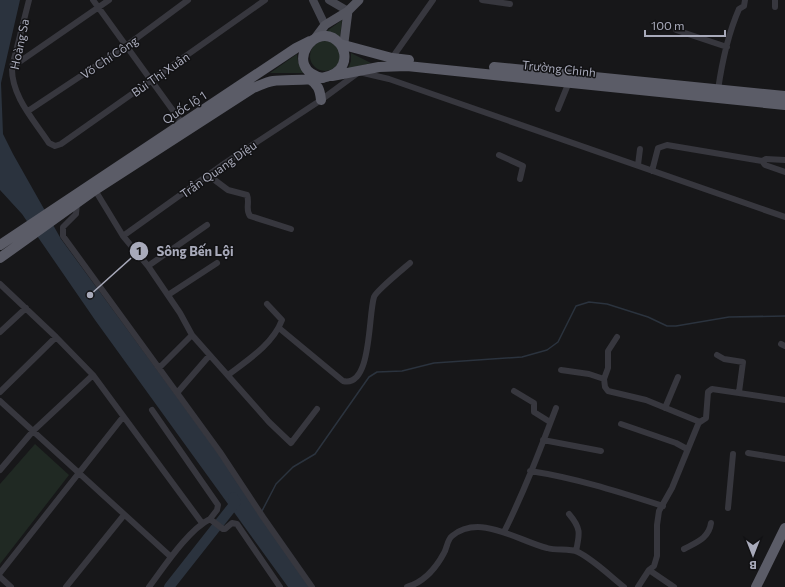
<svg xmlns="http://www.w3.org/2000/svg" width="785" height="587" font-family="Commissioner,sans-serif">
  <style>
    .green { fill: #202923 }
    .water { fill: #2b333e }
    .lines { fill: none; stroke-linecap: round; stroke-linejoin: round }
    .stream { stroke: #2b333e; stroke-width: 1.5 }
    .river { stroke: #2b333e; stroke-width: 10 }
    .minor { stroke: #37373e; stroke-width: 6 }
    .secondary { stroke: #45464f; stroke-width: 8 }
    .primary { stroke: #53545e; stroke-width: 9 }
    .trunk { stroke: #5b5c67; stroke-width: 10 }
    .labels { text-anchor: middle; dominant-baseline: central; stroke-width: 3; stroke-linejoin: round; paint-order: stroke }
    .street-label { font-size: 12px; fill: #a8aaba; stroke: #121214 }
    .leader { fill: none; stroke: #a8aaba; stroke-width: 1.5 }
    .callout-dot { fill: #a8aaba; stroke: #121214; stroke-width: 1.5 }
    .mark-label { font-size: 12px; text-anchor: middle; font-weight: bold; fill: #111 }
    .callout-label { font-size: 13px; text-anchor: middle; font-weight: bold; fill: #a8aaba; stroke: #121214; stroke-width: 3; stroke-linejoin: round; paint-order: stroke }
  </style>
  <rect width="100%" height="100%" fill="#171719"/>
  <path class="green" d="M342 20 340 37 327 31Z
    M310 56a15 15 0 1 1 30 0a15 15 0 1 1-30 0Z
    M351 53 371 63 348 69 351 61Z
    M297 54 298 61 304 73H270Z
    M35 444 69 475 0 564V484Z"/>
  <path class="water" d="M0 0H20L1 83 3 134 13 154 61 239 221 457 309 587H288L95 320 22 214 0 190Z"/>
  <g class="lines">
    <path class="stream" d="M262 511 276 484 293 467 315 454 369 377 377 372 402 371 434 363 522 357 547 350 558 342 576 306 589 302 607 304 648 317 667 326H676L729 317 785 316"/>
    <path class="river" d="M169 587 236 502 233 497"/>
    <path class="minor" d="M29 0 12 67C11 96 34 120 49 143L55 146 61 144 265 0
      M93 0 182 123
      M482 0 510 4
      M775 0V7
      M676 30 727 47
      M392 58 433 0
      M12 67 109 0
      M718 90C722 62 728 34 739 9L744 6 745 0
      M558 109 569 82
      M28 111 126 46 188 0
      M499 155 523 166 520 179
      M762 161 766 159 785 160
      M638 165 640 149
      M652 171 658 148 667 145 762 161 765 165 785 172
      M208 175 228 190 247 195C250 202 245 210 250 216L291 229
      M95 190 123 236 225 163 321 100 359 72 389 79 785 217
      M77 203 76 214 63 227V236L220 452 263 517 312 587
      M123 236 148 266 180 313 192 335 269 422 291 443 317 409
      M148 266 207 225
      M0 284 56 337 93 375 202 523
      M168 295 217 263
      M279 328 343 381C372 388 368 316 374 297 376 291 403 269 410 263
      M0 332 26 308
      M617 337 608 351V368L604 379 605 387 608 391 646 400 700 422 706 418 708 392 712 389 785 400
      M781 344 785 346
      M717 355 724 359 743 362 739 392
      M159 368 192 335
      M561 370 589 374 604 379
      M228 375C248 360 273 344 282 320L267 304
      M514 391 534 403V412L550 422
      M0 392 56 337
      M177 393 209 356
      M0 401 171 557
      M665 408 678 377
      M152 410 218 505 217 510 210 519
      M621 424 676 443 687 449
      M543 440 601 451
      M748 453 785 459
      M0 470 33 431 93 375
      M530 471C576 478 619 492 663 506
      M728 508 733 454
      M569 514C581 528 580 533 576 551
      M504 532C524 492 540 450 556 408
      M684 549C697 542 709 538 711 523
      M649 570 654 566 657 556V525L659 511 672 488 699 422
      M0 573 123 417
      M0 577 11 587
      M66 587 124 515
      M149 587C164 567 188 530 210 519L223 529H225L232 523 237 524 280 587
      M407 587C424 582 436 568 444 553 447 548 447 540 452 536 480 513 518 541 547 548 557 551 569 548 578 552 594 560 610 576 624 587
      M638 587 649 570 674 587"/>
    <path class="secondary" d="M313 0 325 25
      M329 0 348 11"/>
    <path class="primary" d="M316 37 325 25 348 11 359 0
      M343 50 348 11"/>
    <path class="trunk" d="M340 44 392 58 409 60
      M494 67 785 96
      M332 76 379 67 407 66 785 105
      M309 79C318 84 320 90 321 100
      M0 245 296 48 310 41
      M0 258 95 190 253 88C259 86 266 82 273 81 292 78 335 85 343 64 346 57 344 49 340 44 317 16 280 69 323 78
      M756 587 785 528"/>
  </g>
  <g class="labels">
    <g class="street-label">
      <text transform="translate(19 44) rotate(-78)">Hoàng Sa</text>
      <text transform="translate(109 57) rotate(-34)">Võ Chí Công</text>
      <text transform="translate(559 68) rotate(6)">Trường Chinh</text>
      <text transform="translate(160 74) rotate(-35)">Bùi Thị Xuân</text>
      <text transform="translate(184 107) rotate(-33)">Quốc lộ 1</text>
      <text transform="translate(218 169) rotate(-35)">Trần Quang Diệu</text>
    </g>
  </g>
  <path class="leader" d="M90 295L139 251"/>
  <g class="callout-dot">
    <circle cx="90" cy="295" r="4"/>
    <circle cx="139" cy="251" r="10"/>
  </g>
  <g class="mark-label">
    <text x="139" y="255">1</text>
  </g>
  <g class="callout-label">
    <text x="195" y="256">Sông Bến Lội</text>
  </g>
  <g transform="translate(753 555) rotate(180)" stroke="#121214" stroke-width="3" paint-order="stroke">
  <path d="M0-3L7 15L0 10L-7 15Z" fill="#a8aaba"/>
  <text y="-6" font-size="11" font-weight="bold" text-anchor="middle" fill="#a8aaba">B</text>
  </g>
  <path d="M645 30v6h80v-6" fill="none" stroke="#a8aaba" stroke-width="2"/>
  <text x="651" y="30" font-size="12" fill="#a8aaba" stroke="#121214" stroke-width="3" paint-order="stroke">100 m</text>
</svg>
